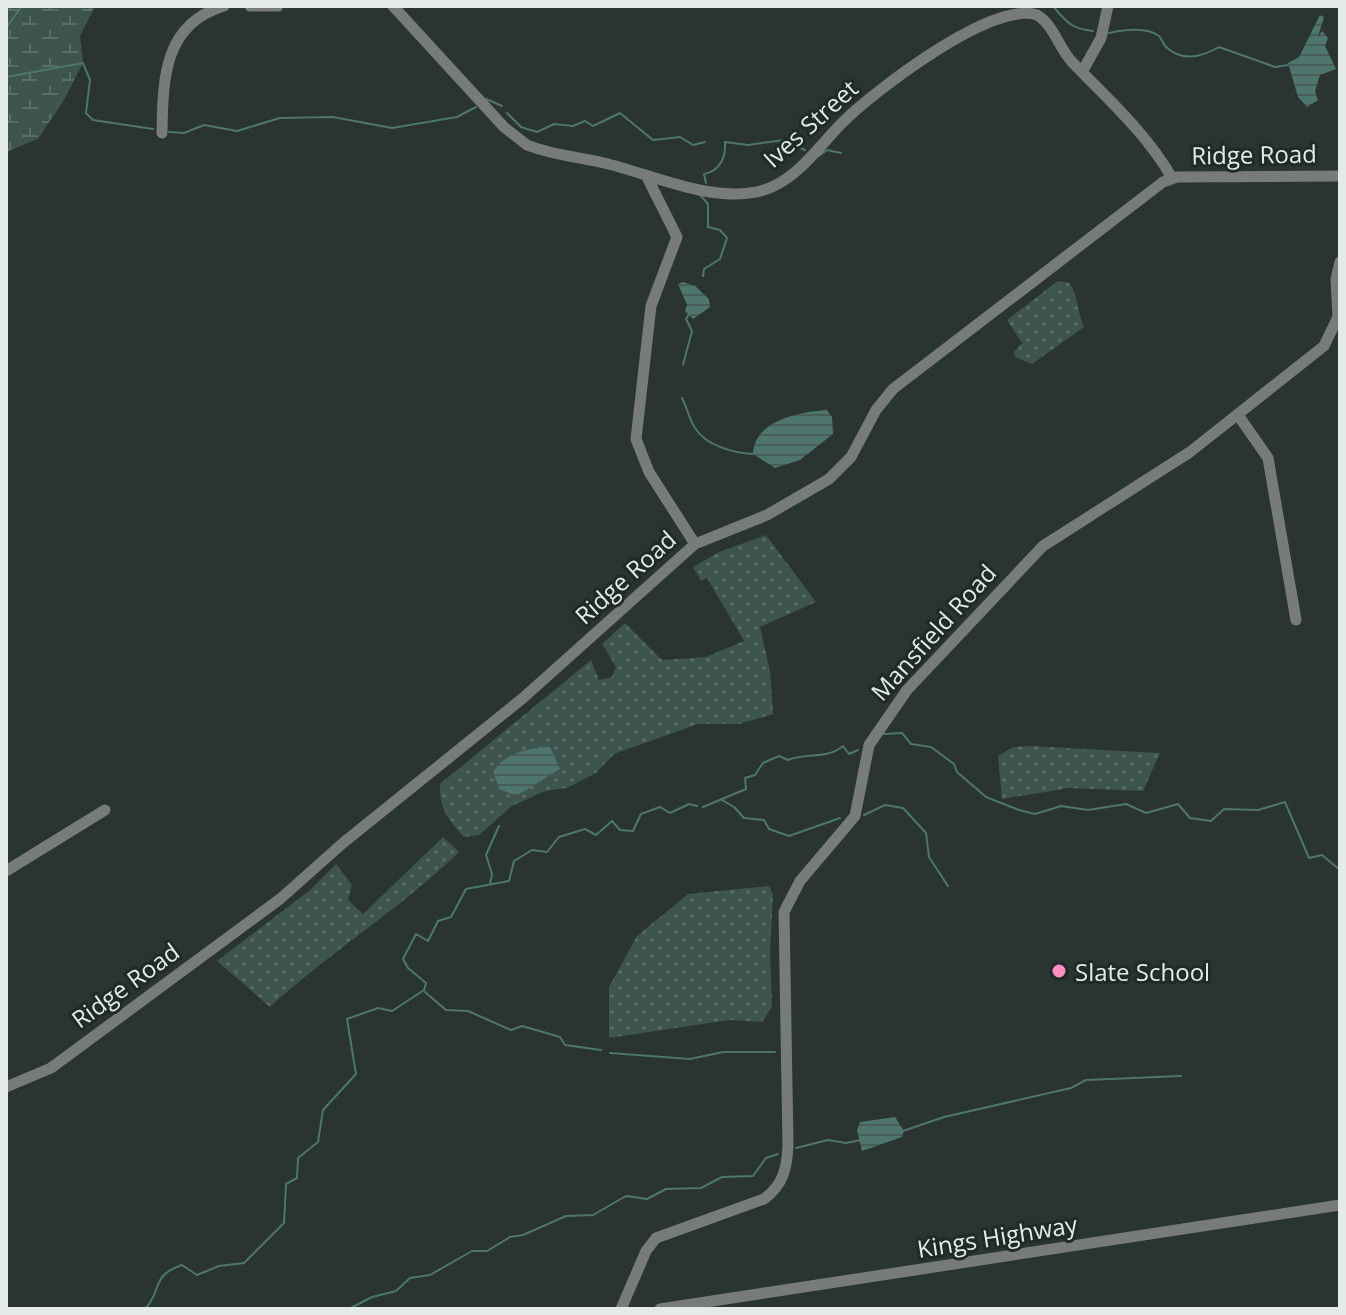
<svg xmlns="http://www.w3.org/2000/svg" width="1346" height="1315" font-family="'Open Sans',sans-serif">
  <style>
    .grass { fill: url(#grass-dots) }
    .wetland { fill: url(#wetland-marsh) }
    .water { fill: url(#water-rules) }
    .lines { fill: none; stroke-linecap: round; stroke-linejoin: round }
    .stream { stroke: #4f766c; stroke-width: 2 }
    .minor { stroke: #777c7b; stroke-width: 11 }
    .poi-dot { fill: #fd8ec0; stroke: #202a28; stroke-width: 3 }
    .labels { text-anchor: middle; dominant-baseline: central; stroke-width: 6; stroke-linejoin: round; paint-order: stroke }
    .street-label { font-size: 24px; fill: #e3eae8; stroke: #202a28 }
    .poi-label { font-size: 24px; fill: #e3eae8; stroke: #202a28; text-anchor: start }
  </style>
  <defs>
    <pattern id="grass-dots" width="8" height="8" patternUnits="userSpaceOnUse" patternTransform="scale(2)"><rect width="8" height="8" fill="#3e544e"/><path d="M2 2h.1M6 6h.1" fill="none" stroke="#5a6d68" stroke-width="1.8" stroke-linecap="round"/></pattern>
    <pattern id="wetland-marsh" width="20" height="14" patternUnits="userSpaceOnUse" patternTransform="scale(2)"><rect width="20" height="14" fill="#3e544e"/><path d="M1 5h8M5 5V1M11 12h8M15 12V8" fill="none" stroke="#5a6d68"/></pattern>
    <pattern id="water-rules" width="6" height="5" patternUnits="userSpaceOnUse" patternTransform="scale(2)"><rect width="6" height="5" fill="#4f766c"/><path d="M0 2.5h6" fill="none" stroke="#4a5e59"/></pattern>
  </defs>
  <rect width="100%" height="100%" fill="#2a3431"/>
  <path class="grass" d="M1058 281 1069 283C1079 296 1077 312 1084 327L1032 364 1015 357 1014 352 1022 343 1007 320Z
    M766 535 816 602 760 627 770 671 773 714 739 724H698L614 754 596 773 567 788 545 791 512 806 479 835 464 837C448 819 439 809 440 784L591 660 599 680 612 677 616 667 602 644 625 623 662 660 706 657 744 641 707 578 701 581 693 567 719 552Z
    M1030 746 1160 753 1143 791 1069 788 1002 799 998 756 1013 747Z
    M443 837 459 852C400 909 330 952 270 1007L217 961 309 891 336 864 352 885 348 900 363 914Z
    M769 886 773 895 770 953 772 1007 762 1022 729 1020 609 1038V987L637 936 688 894Z"/>
  <path class="wetland" d="M6 6H95L80 36 83 63 64 100 38 139 6 152Z"/>
  <path class="water" d="M1320 15 1324 17 1318 37 1322 31 1328 38 1325 46 1336 69 1320 75 1315 91 1318 100 1307 107 1298 97 1288 63 1299 57Z
    M683 282 695 286 709 299 710 307 693 319 685 311 687 305 678 284Z
    M827 410 832 417 833 434 800 460 775 468 753 454C754 420 800 412 827 410Z
    M550 747 560 769 516 796 500 789 493 773C503 753 529 748 550 747Z
    M895 1117 904 1131 902 1137 862 1151 857 1130 860 1122Z"/>
  <g class="lines">
    <path class="stream" d="M1053 6C1066 22 1072 29 1093 31
      M6 28 22 6
      M1109 33C1123 30 1146 26 1159 36 1162 39 1163 44 1166 47 1182 62 1202 57 1219 47L1275 67 1288 65
      M6 77 83 63 90 80 86 113 93 120 153 129
      M486 99 502 106
      M507 113 521 127 537 132 554 124 573 126 585 121 593 126 620 113 653 140 680 137 693 145 705 142
      M169 132 184 133 204 125 237 131 280 118 333 117 392 128 457 117 476 107
      M816 158 827 150 841 153
      M706 183 704 174C719 171 726 159 725 142L748 145 784 140 805 150
      M701 196 708 204V227L720 230 727 238 720 259 704 269 703 276
      M683 365 692 331 686 319 689 314
      M682 398C687 407 689 419 695 428 706 446 734 453 753 454
      M884 734 902 733 911 744 931 747 954 764 957 772 986 797 1019 810 1035 814 1061 806 1088 810 1126 804 1146 813 1178 804 1190 818 1211 821 1224 809 1258 810 1285 802 1309 858 1322 855 1340 870
      M722 800 734 807 744 818 764 820 769 829 789 836 840 818
      M703 807 746 789 745 778 755 775 763 763 779 756 788 760C808 752 826 760 843 746L849 754 858 750
      M864 815 885 805 903 808 926 833 929 857 948 886
      M490 884 492 874 486 855 499 826
      M425 992 446 1010 468 1011 511 1030 522 1026 560 1037 565 1045 601 1050
      M610 1053 690 1059 723 1052H775
      M903 1131 944 1117 1071 1088 1086 1080 1181 1076
      M796 1148 828 1140 846 1143 861 1140
      M145 1309C163 1290 150 1276 182 1265L197 1275 219 1266 244 1263 284 1223 286 1184 297 1178 298 1158 318 1142 323 1110 356 1074 347 1019 378 1008 392 1011 424 990 426 983 408 968 403 959 416 934 428 941 438 921 451 917 466 889 509 881 514 861 532 850 547 852 559 837 585 829 596 835 612 821 620 830 633 831 641 814 660 807 670 813 689 804 697 806
      M349 1309 372 1297 396 1291 410 1278 430 1275 472 1251H487L510 1237 523 1235 566 1216 593 1215 626 1196 647 1199 666 1189 701 1188 722 1177 753 1176 766 1158 778 1154"/>
    <path class="minor" d="M250 6H278
      M393 6 504 127 527 145C552 155 578 157 604 163 652 174 714 205 764 190 797 180 819 146 842 123 873 92 992 0 1037 15 1054 25 1059 49 1073 63 1108 99 1147 134 1172 178
      M1082 72 1101 38 1108 6
      M162 133C163 80 163 24 224 6
      M646 175 677 237 651 306 636 439 649 472 695 544
      M1238 415 1268 458 1296 620
      M6 871 105 810
      M6 1087 51 1068 280 899 343 843 523 698 695 544 767 515 829 479 851 457 876 410 893 389 1163 182 1177 177 1340 176
      M621 1309 646 1251 656 1238 764 1199C783 1185 787 1169 788 1145L784 912 800 881 855 816 869 745 907 690 1043 546 1190 452 1324 346 1338 317 1336 279 1340 262
      M660 1309 1340 1205"/>
  </g>
  <circle class="poi-dot" cx="1059" cy="971" r="8"/>
  <g class="labels">
    <g class="street-label">
      <text transform="translate(810 123) rotate(-42)">Ives Street</text>
      <text transform="translate(1254 154) rotate(-1)">Ridge Road</text>
      <text transform="translate(625 577) rotate(-42)">Ridge Road</text>
      <text transform="translate(933 632) rotate(-48)">Mansfield Road</text>
      <text transform="translate(125 985) rotate(-36)">Ridge Road</text>
      <text transform="translate(997 1236) rotate(-9)">Kings Highway</text>
    </g>
    <g class="poi-label">
      <text x="1075" y="971">Slate School</text>
    </g>
  </g>
  <rect width="1346" height="1315" fill="none" stroke="#e3eae8" stroke-width="16"/>
</svg>
